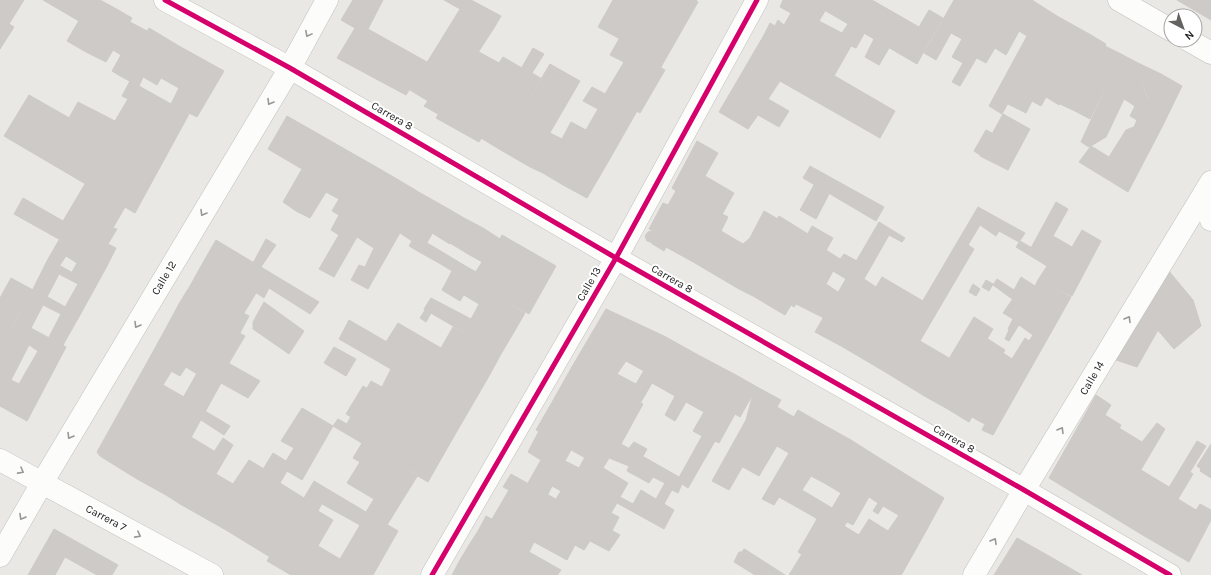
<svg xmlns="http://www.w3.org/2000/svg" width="1211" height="575" font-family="Karla,sans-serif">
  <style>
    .building { fill: #cdcac8; stroke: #cdcac7; fill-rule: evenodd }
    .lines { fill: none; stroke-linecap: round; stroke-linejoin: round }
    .minor-casing { stroke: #c1c0bf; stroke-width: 23 }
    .minor { stroke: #fcfcfb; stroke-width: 22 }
    .cycleway-casing { stroke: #fff; stroke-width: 8 }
    .cycleway { stroke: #d6006c; stroke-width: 5 }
    .oneway { stroke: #979797 }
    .labels { text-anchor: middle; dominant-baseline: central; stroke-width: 4; stroke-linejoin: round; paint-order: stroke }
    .street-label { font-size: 11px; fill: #1c1c1c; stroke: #fff }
  </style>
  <rect width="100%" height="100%" fill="#eae8e5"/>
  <path class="building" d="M0 0H24L9 24 14 27 0 49Z
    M43 0H91L79 21Z
    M91 0H100L113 7 86 52 67 41Z
    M353 0H383L368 29 427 62 406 95 337 58 355 28 341 20Z
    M444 0H471L501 16 494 28Z
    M613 0H696L698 2 661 67 622 46V40L598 27Z
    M783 0H807L825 11 819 21 842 33 848 24 864 34 856 48 851 46 834 76 764 35 770 23 775 26 778 20 784 25 791 13 780 7Z
    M807 0H872L933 35 917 64Z
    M954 0H1011L960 86 952 82 963 63 952 57 962 39 951 33 936 60 924 53Z
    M1011 0H1032L1035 2 1006 55 995 48 986 63 977 58Z
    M1177 0H1211V20Z
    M1035 2 1057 16 1002 114 989 106 1027 36 1019 31Z
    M113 7 132 18 106 62 86 52Z
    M460 9 494 28 438 114 424 106 428 101 410 90Z
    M929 10 943 18 933 35 919 27Z
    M1057 16 1091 35 1059 105 1046 97 1041 106 1032 101 1026 113 1008 104Z
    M130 22 147 31 122 77 112 71 121 55 113 50Z
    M149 28 179 46 157 85 143 77 139 86 122 77Z
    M764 35 895 111 880 138 780 81 768 99 789 111 779 127 758 115 748 129 719 112Z
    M1091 35 1106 44 1075 111 1060 104Z
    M619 39 622 40V46L665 70 640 113 605 94 624 62 610 55Z
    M874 39 889 48 879 65 865 57Z
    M179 46 224 71 197 117 171 104 179 88 161 78Z
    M1105 46 1121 54 1090 119 1075 111Z
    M533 48 544 54 532 73 542 79 499 149 481 138Z
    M479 52 499 63 503 57 522 68 479 142 436 118Z
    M1121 54 1136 62 1157 125 1150 121 1134 127 1137 120 1130 116 1135 106 1124 99 1106 137 1089 147 1081 142Z
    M1136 62 1161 74 1148 99H1147Z
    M550 64 580 81 530 167 499 149Z
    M1161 74 1182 86 1162 127 1157 125 1148 99Z
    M130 81 189 114 159 169 69 118 78 102 115 121 128 99 122 96Z
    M592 87 637 111 608 162 563 137 571 122 586 130 598 109 583 101Z
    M29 95 159 169 135 213 4 136Z
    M1003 114 1030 129 1008 170 980 156Z
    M287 116 336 144 296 211 283 202 302 169 268 149Z
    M1150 121 1162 127 1128 192 1079 162 1091 146 1109 157 1126 130Z
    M986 130 992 133 980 155 974 151Z
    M550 133 562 139 543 173 530 167Z
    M563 137 583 148 563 185 543 173Z
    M697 141 718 153 705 176 734 193 695 263 666 247 664 251 651 243 652 241 650 242 647 241 645 236 648 232 653 231 649 229 663 203 668 205 676 191 672 188Z
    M336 144 378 168 339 235 331 230 339 215 332 211 339 199 326 192 310 218 296 211Z
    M583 148 608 162 587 198 563 185Z
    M810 166 884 207 876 221 803 178Z
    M378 168 397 179 382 203 387 206 366 243 357 237 334 277 319 269Z
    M397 179 422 194 368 289 351 280 359 265 365 267 374 248 366 243 387 206 382 203Z
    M85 184 125 207 113 228 117 229 108 244 116 248 107 266 14 214 23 198 63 221Z
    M814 185 829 194 816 219 800 210Z
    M422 194 447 208 421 253 409 246 412 241 400 233Z
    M1056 202 1068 209 1053 236 1072 247 1082 230 1101 241 1082 277 1031 248Z
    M978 207 1025 233 1019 242 999 231 996 236 980 225 968 245 974 249 920 341 949 358 926 397 882 370Z
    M447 208 464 218 450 244 432 233Z
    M764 211 778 219 739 289 727 282Z
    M722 214 728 217 721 231 743 244 750 238 727 282 695 263Z
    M779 216 792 224 753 296 739 289Z
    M464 218 483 228 468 254 450 243Z
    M879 222 905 238 902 242 889 235 864 279 876 287 841 346 815 332Z
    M792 224 808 234 768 305 753 296Z
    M812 226 833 238 796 304 794 307 791 305 785 315 768 305Z
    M483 228 500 239 486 264 468 254Z
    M502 235 556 266 529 314 470 281 482 262 486 264Z
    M266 239 276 245 261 267 253 263Z
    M59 240 107 266 96 286 72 272 77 263 66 256 60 265 48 259Z
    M216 240 319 302 310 314 269 288 264 298 205 259Z
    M1020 241 1082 277 1072 296 1038 280 1047 266 1016 247Z
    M427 243 444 253 439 263 421 253Z
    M826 250 840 259 844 254 857 261 846 279 833 271 826 284 838 292 824 318 796 304Z
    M444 253 462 264 457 274 439 263Z
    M48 259 96 286 80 315 65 307 78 284 59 274 47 297 33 289Z
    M205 259 256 293 244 313 190 286Z
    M462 264 476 272 470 281 457 274Z
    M1168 270 1193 300 1201 326 1174 349 1143 313Z
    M452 271 472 282 460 301 442 290Z
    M882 277 923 301 882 370 841 346Z
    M1021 277 1035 286 1038 280 1071 297 1053 329 993 285 997 279 1014 290Z
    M11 278 33 290 0 352V298Z
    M986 280 993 284 989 291 982 287Z
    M472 282 525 313 514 332 476 310 479 304 464 295Z
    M973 284 980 289 976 296 969 292Z
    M190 286 249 316 240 333 180 302Z
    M33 289 80 315 63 345 49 337 61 314 43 305 31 328 16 320Z
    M431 298 471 319 476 310 514 332 501 354 424 309Z
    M1012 300 1028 310 1009 341 1005 339 1009 330 1008 329 1013 319 1003 313Z
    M180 302 245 336 229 363 166 328Z
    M264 302 304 331 289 354 253 329V322Z
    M606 309 664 336 644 371 626 361 617 374 636 384 629 396 573 365Z
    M425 310 431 313 426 322 420 318Z
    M1028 310 1053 329 993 435 982 430 985 424 979 421 972 417 969 422 964 419 1003 353 1012 359 1025 338 1029 341 1033 335 1019 325Z
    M1143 313 1158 330 1137 367 1116 360Z
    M974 317 993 329 946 408 926 397Z
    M16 320 66 347 27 421 0 406V352ZM29 345 38 351 19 384 11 380Z
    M349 320 478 395 453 438 367 388 371 381 382 387 391 369 339 339Z
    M398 323 489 376 478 395 386 342Z
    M453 327 501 354 489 376 441 348Z
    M166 328 209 352 197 374 186 367 180 376 149 359Z
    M664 336 700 356 675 396 652 383 641 402 629 396Z
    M988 339 1005 350 964 419 946 408Z
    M334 347 356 359 346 376 324 363Z
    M209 352 260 381 248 398 221 383 182 454 189 458 166 495 137 479Z
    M700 356 736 375 702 436 693 431 704 412 686 402 675 421 665 415 675 396Z
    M149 359 171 372 163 385 184 397 164 432 121 409Z
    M573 365 643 404 621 444 551 404Z
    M736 375 757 387 740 417 735 414 719 443 715 441 688 488 682 484 678 493 672 490Z
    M363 386 453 438 437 466 346 414Z
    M757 387 781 400 729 490 712 481 746 420 753 394Z
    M1096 395 1111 405 1105 415 1121 425 1080 497 1049 478Z
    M551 404 679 477 664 504 656 499 665 483 653 477 649 483 627 471 629 466 609 458 603 468 536 430Z
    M777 407 794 417 759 476 743 467Z
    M302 408 333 426 302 480 287 471 280 483 304 498 270 557 226 530 273 453 286 461 294 448 281 441Z
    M121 409 164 432 137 479 100 456 97 452Z
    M798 410 824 425 774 505 762 499 789 453 777 446Z
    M205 411 230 426 224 435 201 420Z
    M351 416 437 466 428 482 333 426 338 419 347 424Z
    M1157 423 1165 429 1113 517 1080 497 1119 428 1142 442Z
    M824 425 851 440 826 484 811 476 802 490 817 499 809 514 779 497Z
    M539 431 571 450 565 461 579 468 585 457 628 483 620 497 633 504 641 490 674 510 664 529 617 503 611 513 619 517 612 531 556 499 561 491 552 486 548 494 528 483 541 460 528 452Z
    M191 437 214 451 180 504 166 495 189 458 182 454Z
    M223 438 233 445 216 474 233 484 249 460 264 469 226 530 180 504Z
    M851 440 873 454 831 527 809 514 817 499 832 508 841 493 826 484Z
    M1197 441 1206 446 1190 472 1193 474 1178 499 1196 510 1170 551 1141 534Z
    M634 442 647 449 643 456 629 448Z
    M362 443 418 475 387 525 366 512 374 499 347 483 360 462 353 458Z
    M1211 444V478L1200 471 1201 469 1197 466Z
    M873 454 944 498 926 531 883 506 878 514 873 511 878 503 869 497 853 525 847 522 844 526 859 535 855 541 831 527Z
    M1141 470 1169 487 1141 534 1113 517Z
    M511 474 620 535 609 551 590 541 584 550 575 545 567 560 492 519 509 490 503 487Z
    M314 481 329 490 318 511 333 520 301 575H291L267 561Z
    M329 490 398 531 377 568 360 558 370 540 356 532 360 525 322 504Z
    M1200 504 1211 510V520L1189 562 1170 551Z
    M899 515 926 531 903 572 855 541 869 519 888 531Z
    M486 516 534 542 529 552 561 570 558 574 478 531Z
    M817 519 855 541 903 572 901 575H834L798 552Z
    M54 529 118 565 112 575H97L65 557 55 575H28Z
    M478 531 558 574V575H525L469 545Z
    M356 532 370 540 350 575H301L318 546 340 559Z
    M1017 538 1049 556 1082 575H994Z
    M469 545 502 562 525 575H487L460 560Z
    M744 549 746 550 785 575H755L734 562 739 552H742Z
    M802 554 820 566 834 575H789Z
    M360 558 377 568 373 575H350Z
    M460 560 487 575H452Z"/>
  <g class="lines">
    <defs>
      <path id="minor" d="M165 0 290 68 616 258 1024 490 1170 575
        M1119 0 1171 30
        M1188 40 1211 53
        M1206 192 1211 220
        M0 460 212 575
        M0 556 42 483 290 68 327 0
        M432 575 616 258 757 0
        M974 575 1024 490 1211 182"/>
    </defs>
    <use href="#minor" class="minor-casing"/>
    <use href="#minor" class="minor"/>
    <defs>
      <path id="cycleway" d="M165 0 290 68 616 258 1024 490 1170 575
        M432 575 616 258 757 0"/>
    </defs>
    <use href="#cycleway" class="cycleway-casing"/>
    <use href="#cycleway" class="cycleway"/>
  </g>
  <defs><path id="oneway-chevron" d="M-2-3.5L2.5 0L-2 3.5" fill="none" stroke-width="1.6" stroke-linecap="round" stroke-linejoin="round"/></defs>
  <g class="oneway">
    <use href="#oneway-chevron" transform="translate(308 34) rotate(118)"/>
    <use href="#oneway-chevron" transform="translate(270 102) rotate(121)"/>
    <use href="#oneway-chevron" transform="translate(203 213) rotate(121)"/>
    <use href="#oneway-chevron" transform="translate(1128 319) rotate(-59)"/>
    <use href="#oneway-chevron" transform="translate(137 325) rotate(121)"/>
    <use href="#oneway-chevron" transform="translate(1061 430) rotate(-59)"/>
    <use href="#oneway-chevron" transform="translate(70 436) rotate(121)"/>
    <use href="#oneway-chevron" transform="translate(21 471) rotate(29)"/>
    <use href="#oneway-chevron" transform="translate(22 517) rotate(120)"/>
    <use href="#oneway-chevron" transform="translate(138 535) rotate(28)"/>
    <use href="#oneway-chevron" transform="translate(994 541) rotate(-60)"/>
  </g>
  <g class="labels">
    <g class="street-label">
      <text transform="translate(392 116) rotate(30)">Carrera 8</text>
      <text transform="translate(164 278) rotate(-59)">Calle 12</text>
      <text transform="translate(672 279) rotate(30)">Carrera 8</text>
      <text transform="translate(589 284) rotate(-60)">Calle 13</text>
      <text transform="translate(1092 378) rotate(-59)">Calle 14</text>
      <text transform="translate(954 439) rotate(30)">Carrera 8</text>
      <text transform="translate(106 518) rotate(28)">Carrera 7</text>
    </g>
  </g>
  <g transform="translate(1183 28) rotate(139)"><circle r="19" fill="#ffffff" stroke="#a4a4a4"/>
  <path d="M0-3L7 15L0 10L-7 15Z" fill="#646362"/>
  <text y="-6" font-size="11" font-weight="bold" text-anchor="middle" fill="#1c1c1c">N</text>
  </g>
</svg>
